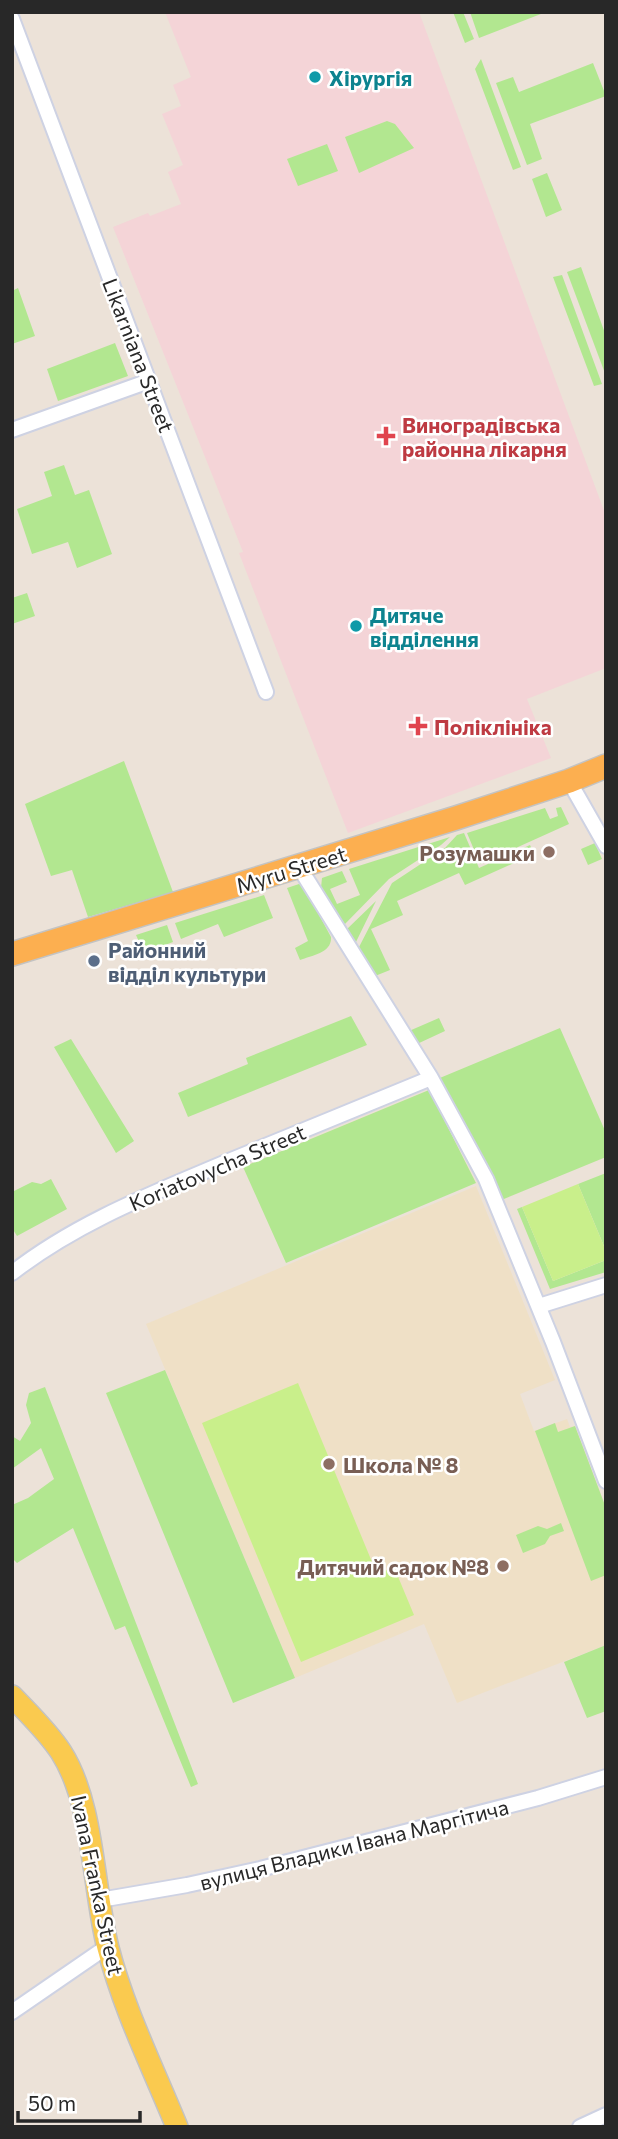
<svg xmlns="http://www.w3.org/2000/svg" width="618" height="2139" font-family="Commissioner,sans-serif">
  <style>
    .education { fill: #efe0c6 }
    .medical { fill: #f4d4d7 }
    .green { fill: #b2e790 }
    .pitch { fill: #c9ef8b }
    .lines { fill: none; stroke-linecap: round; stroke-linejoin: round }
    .minor-casing { stroke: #ced2e3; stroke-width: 18 }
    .primary-casing { stroke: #c3c3c3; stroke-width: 24 }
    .trunk-casing { stroke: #c3c3c3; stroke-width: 26 }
    .minor { stroke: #fff; stroke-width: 14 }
    .primary { stroke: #faca4f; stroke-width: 21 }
    .trunk { stroke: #fcaf50; stroke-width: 23 }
    .culture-dot { fill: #0f9aa8; stroke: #fff; stroke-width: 2.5 }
    .health-dot { fill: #e0444e; stroke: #fff; stroke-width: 2.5 }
    .education-dot { fill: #8d6e63; stroke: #fff; stroke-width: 2.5 }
    .service-dot { fill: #5c6f8a; stroke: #fff; stroke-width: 2.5 }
    .labels { text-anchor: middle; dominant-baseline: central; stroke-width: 5; stroke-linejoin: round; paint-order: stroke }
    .culture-label { font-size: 21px; font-weight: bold; fill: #0d838f; stroke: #fff; text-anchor: start }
    .street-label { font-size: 21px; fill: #282828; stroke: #fff }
    .health-label { font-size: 21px; font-weight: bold; fill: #be3a42; stroke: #fff; text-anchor: start }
    .education-label { font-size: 21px; font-weight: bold; fill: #785e54; stroke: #fff; text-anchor: end }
    .service-label { font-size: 21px; font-weight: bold; fill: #4e5e75; stroke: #fff; text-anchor: start }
  </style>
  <rect width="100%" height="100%" fill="#ece2d8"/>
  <path class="education" d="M476 1186 555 1380 520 1394 534 1431 567 1419 570 1427 575 1426 606 1508V1645L457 1703 424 1624 295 1678 146 1324Z"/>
  <path class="medical" d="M165 12H419L606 516V668L527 699 551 758 348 833 239 553 243 552 113 227 148 213 150 216 181 204 168 172 183 165 162 114 181 106 173 85 191 77Z"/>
  <path class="green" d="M453 12H463L474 39 465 43Z
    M470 12H546L479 38Z
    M481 59 521 167 513 170 475 69Z
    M593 63 606 96 530 124 542 159 527 165 496 83 513 77 519 92Z
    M387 121 395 124 414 148 359 173 345 137Z
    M327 144 338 171 298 186 287 159Z
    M547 173 562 210 546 217 532 179Z
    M581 267 606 336V376L567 272Z
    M562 275 602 384 594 386 553 277Z
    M18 288 35 336 12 344V291Z
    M115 343 128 376 58 401 47 369Z
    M64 465 75 495 89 490 112 554 77 568 68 542 32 554 17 509 52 496 44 472Z
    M27 593 35 616 12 624V598Z
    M124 761 173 892 88 917 72 870 51 876 25 804Z
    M561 807 569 824 480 864 467 833 545 808 550 819 558 816 556 808Z
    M464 833 479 868 530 845 534 854 465 885 459 873 397 901 403 915 371 929 390 970 375 976 358 949 392 883 445 848 457 835Z
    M450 837 441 845 389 879 344 925 321 888 322 878 342 871 347 882 330 889 337 904 360 895 349 869Z
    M595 843 602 859 588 865 581 849Z
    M299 884 304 887 331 937C332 953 312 955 300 960L295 948 308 941 287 888Z
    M264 895 273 918 224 937 218 924 181 939 175 923Z
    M376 901 355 944 346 930Z
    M167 925 173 942 144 953 136 935Z
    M351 1016 367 1045 188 1117 178 1093 248 1064 246 1058Z
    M439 1018 445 1031 417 1044 409 1031Z
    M560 1028 606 1133V1157L499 1201 435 1080Z
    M71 1039 134 1141 116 1153 54 1047Z
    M429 1090 476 1183 286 1263 243 1167Z
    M606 1173V1251L578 1184Z
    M51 1179 67 1209 17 1236 12 1228V1192L32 1182 41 1184Z
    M522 1207 553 1281 606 1260V1272L550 1289 517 1209Z
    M165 1370 295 1678 233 1703 106 1393Z
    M45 1387 198 1784 191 1787 125 1626 115 1630 73 1528 17 1563 12 1558V1505L28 1498 54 1479 41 1448 12 1469V1436L20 1441 31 1423 26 1405 29 1393Z
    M555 1423 558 1432 575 1426 606 1508V1575L591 1581 535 1431Z
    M561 1523 564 1531 550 1536 545 1544 523 1553 516 1535 538 1526 547 1529Z
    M606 1645V1711L587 1718 564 1662Z"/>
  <path class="pitch" d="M578 1184 606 1251V1260L553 1281 522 1207Z
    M298 1383 377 1574 394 1567 414 1615 301 1662 202 1423Z"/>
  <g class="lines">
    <defs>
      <path id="minor" d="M12 19 266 692
        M12 430 149 381
        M569 781 606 846
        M299 867 431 1078 486 1179 553 1342 606 1481
        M12 1273C76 1223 151 1194 224 1163 293 1135 362 1106 431 1078
        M539 1306 606 1285
        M100 1900 187 1885 260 1869 538 1798 606 1777
        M12 2012 108 1946
        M580 2127 606 2115"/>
      <path id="primary" d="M12 1696C29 1714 48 1732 61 1752 94 1803 93 1889 108 1948 124 2010 153 2068 177 2127"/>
      <path id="trunk" d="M12 954 456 818 569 781 606 766"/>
    </defs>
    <use href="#minor" class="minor-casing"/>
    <use href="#primary" class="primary-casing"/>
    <use href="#trunk" class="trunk-casing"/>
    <use href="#minor" class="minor"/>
    <use href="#primary" class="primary"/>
    <use href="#trunk" class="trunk"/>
  </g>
  <g class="culture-dot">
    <circle cx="315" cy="77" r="7"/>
    <circle cx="356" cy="626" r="7"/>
  </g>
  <g class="health-dot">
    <path d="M382.5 425.5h7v7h7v7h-7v7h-7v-7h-7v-7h7z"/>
    <path d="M414.5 715.5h7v7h7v7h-7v7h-7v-7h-7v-7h7z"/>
  </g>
  <g class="education-dot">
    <circle cx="549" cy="852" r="7"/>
    <circle cx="329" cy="1464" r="7"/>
    <circle cx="503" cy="1566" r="7"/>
  </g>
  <circle class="service-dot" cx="94" cy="961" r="7"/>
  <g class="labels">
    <g class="culture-label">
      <text x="329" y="77">Хірургія</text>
      <text x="370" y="614">Дитяче<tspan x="370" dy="24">відділення</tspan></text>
    </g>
    <g class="street-label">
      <text transform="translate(139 355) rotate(69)">Likarniana Street</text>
      <text transform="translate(291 869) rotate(-17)">Myru Street</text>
      <text transform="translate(217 1167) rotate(-23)">Koriatovycha Street</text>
      <text transform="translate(354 1844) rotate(-14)">вулиця Владики Івана Маргітича</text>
      <text transform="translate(98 1885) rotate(78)">Ivana Franka Street</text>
    </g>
    <g class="health-label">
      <text x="402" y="424">Виноградівська<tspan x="402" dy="24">районна лікарня</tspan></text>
      <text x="434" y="726">Поліклініка</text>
    </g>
    <g class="education-label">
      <text x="535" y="852">Розумашки</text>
      <text x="343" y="1464" text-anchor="start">Школа № 8</text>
      <text x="489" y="1566">Дитячий садок №8</text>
    </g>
    <g class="service-label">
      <text x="108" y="949">Районний<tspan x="108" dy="24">відділ культури</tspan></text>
    </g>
  </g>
  <rect width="618" height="2139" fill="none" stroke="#282828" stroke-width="28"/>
  <path d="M18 2111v10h122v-10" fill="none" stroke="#282828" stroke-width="3.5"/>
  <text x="28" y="2111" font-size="21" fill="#282828" stroke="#ffffff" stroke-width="5" paint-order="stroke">50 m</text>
</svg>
